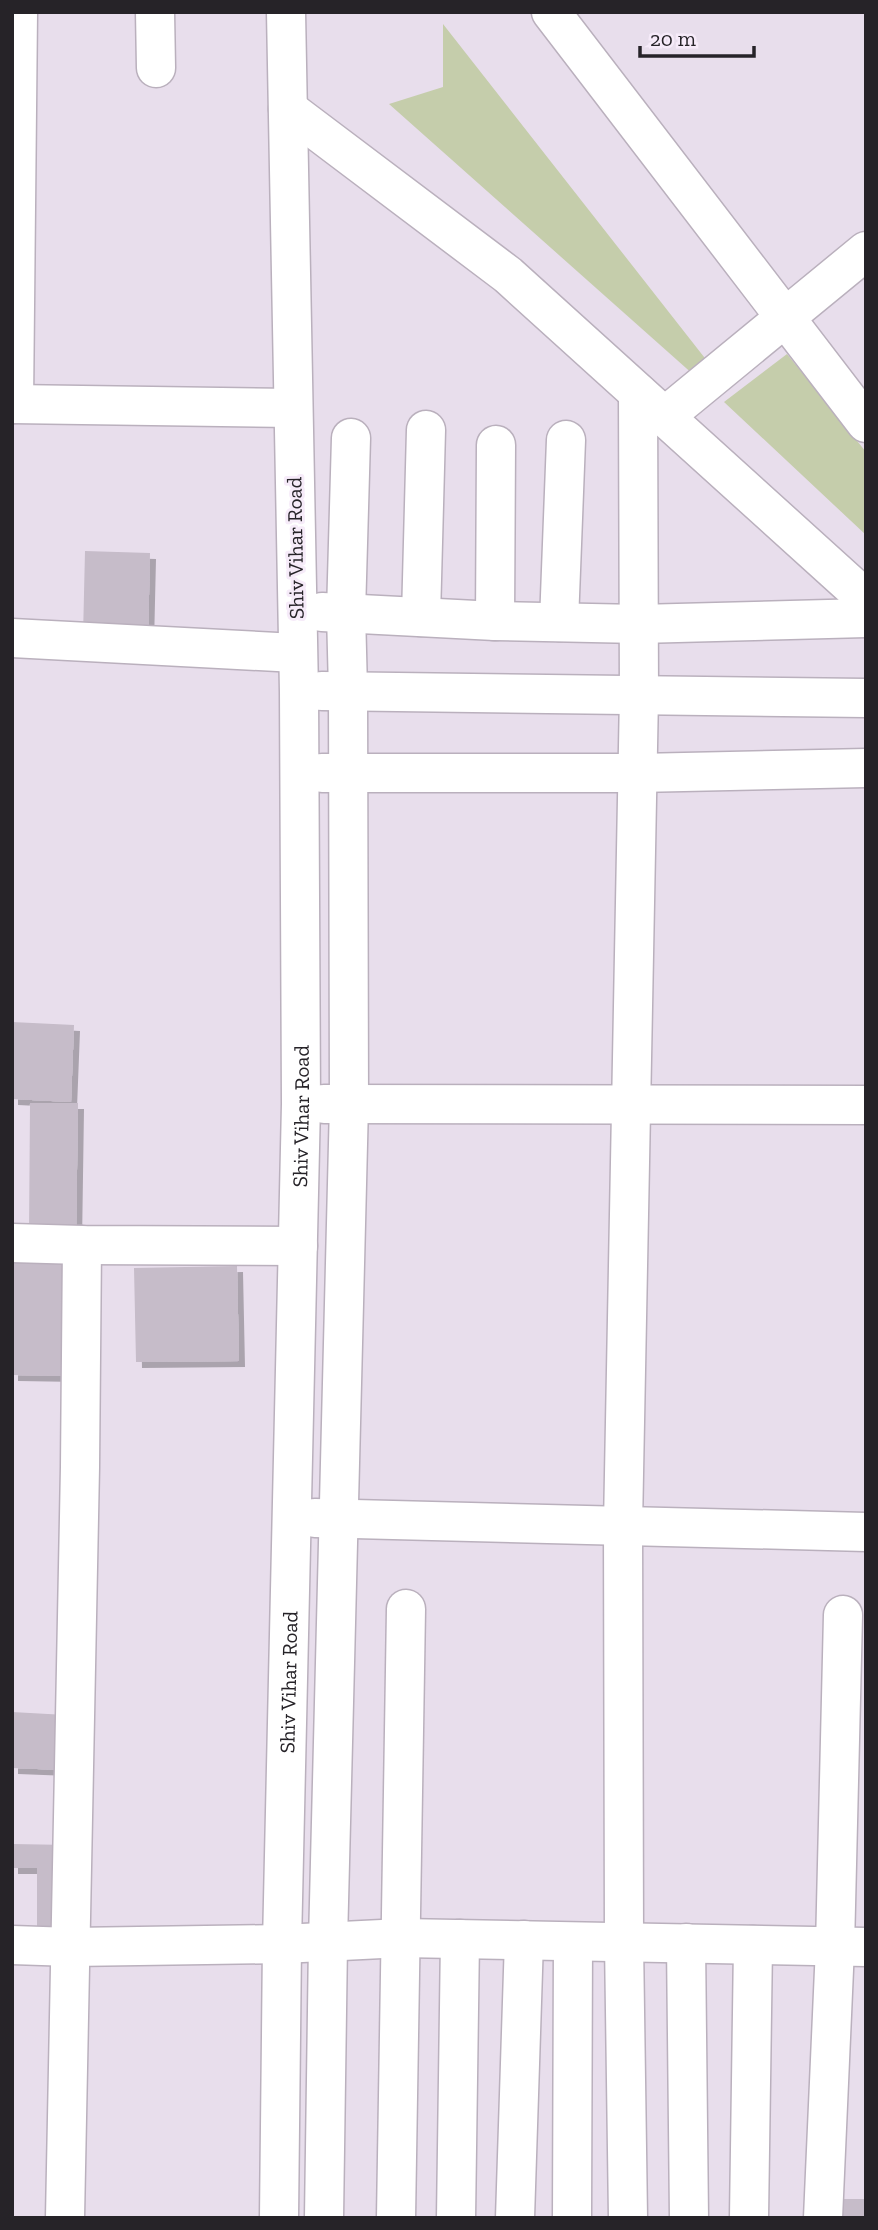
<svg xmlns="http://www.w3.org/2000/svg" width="878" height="2230" font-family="'Zilla Slab',serif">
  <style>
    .green { fill: #c5cdab }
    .building { fill: #c6bcc9; filter: url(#shadow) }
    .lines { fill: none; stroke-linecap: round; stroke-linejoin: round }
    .minor-casing { stroke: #bab0bd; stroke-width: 41 }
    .minor { stroke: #fff; stroke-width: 38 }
    .labels { text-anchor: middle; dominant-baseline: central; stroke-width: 6; stroke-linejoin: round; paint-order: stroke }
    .street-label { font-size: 21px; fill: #262328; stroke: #f6ebf9 }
  </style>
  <defs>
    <filter id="shadow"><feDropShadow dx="6" dy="6" stdDeviation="0" flood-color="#0004"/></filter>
  </defs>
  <rect width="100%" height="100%" fill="#e8deec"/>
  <path class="green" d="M443 24 715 371 704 384 389 104 443 87Z
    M787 354 866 452V535L724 402Z"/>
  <path class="building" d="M85 551 150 553 148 638 83 636Z
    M12 1022 74 1025 71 1102 12 1099Z
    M30 1103H78L76 1237 29 1236Z
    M13 1258H73V1376L12 1375Z
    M237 1266 239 1361 136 1362 134 1268Z
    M12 1712 66 1715 63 1770 12 1768Z
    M12 1844 70 1845 69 1934H37V1868H12Z
    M825 2199H866V2218H824Z"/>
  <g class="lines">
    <defs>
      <g id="minor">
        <path d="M155 12 156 68"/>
        <path d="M551 12 866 423"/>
        <path d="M288 109 508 275 866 599"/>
        <path d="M12 404 293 408"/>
        <path d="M14 404 18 12"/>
        <path d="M664 417 866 251"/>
        <path d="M322 612 495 621 639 624 866 618"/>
        <path d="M421 617 426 430"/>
        <path d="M495 621 496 445"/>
        <path d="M559 622 566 440"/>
        <path d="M12 638 296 653"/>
        <path d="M322 691 866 698"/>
        <path d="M322 773H638L866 768"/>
        <path d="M324 1104 866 1105"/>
        <path d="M12 1243 82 1245 298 1246"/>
        <path d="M315 1518 866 1532"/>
        <path d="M686 1943 689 2218"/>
        <path d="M12 1945 72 1947 282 1944 402 1938 866 1947"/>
        <path d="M65 2218 80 1467 82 1245"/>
        <path id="s1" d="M279 2218 282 1944 301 1104 299 692 286 12"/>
        <path d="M324 2218 328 1942 349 1104 348 690 346 613 351 438"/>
        <path d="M396 2218 406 1609"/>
        <path d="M456 2218 460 1939"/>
        <path d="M515 2218 524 1940"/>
        <path d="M572 2218 573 1942"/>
        <path d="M628 2218 624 1942 623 1526 639 695 638 393"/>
        <path d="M749 2218 753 1945"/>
        <path d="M823 2218 835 1947 843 1615"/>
      </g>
    </defs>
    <use href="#minor" class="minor-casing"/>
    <use href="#minor" class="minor"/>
  </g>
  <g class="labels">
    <g class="street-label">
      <text transform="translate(295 548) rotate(-91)">Shiv Vihar Road</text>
      <text stroke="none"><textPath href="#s1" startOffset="1102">Shiv Vihar Road</textPath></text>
      <text stroke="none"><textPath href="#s1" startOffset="536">Shiv Vihar Road</textPath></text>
    </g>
  </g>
  <rect width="878" height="2230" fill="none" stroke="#262328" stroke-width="28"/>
  <path d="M640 46v10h114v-10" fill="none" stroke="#262328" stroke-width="3.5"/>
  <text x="650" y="46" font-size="21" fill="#262328" stroke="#f6ebf9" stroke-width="5" paint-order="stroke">20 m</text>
</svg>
